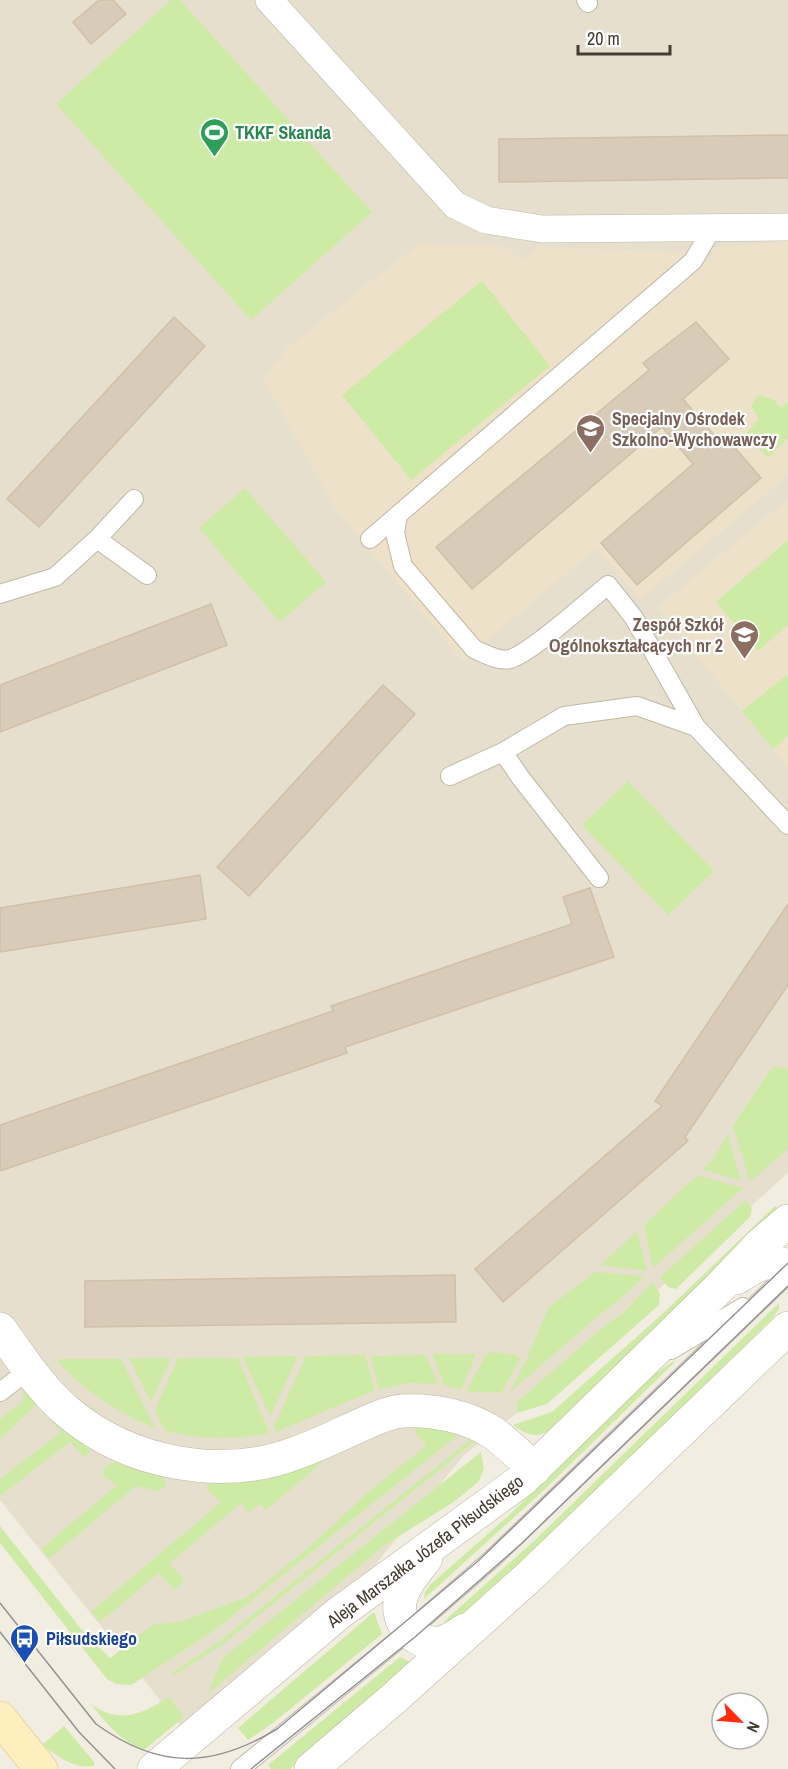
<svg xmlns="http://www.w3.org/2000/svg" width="788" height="1769" font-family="'Archivo Narrow',sans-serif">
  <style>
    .residential { fill: #e7dfce }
    .education { fill: #ede2c9 }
    .green { fill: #cdeba5 }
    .building { fill: #d8cbb8; stroke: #d0c0a8; stroke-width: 1.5 }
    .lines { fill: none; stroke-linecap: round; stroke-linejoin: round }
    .service-casing { stroke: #c1b7a6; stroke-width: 20 }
    .pedestrian-casing { stroke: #c1b7a6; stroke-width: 28 }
    .minor-casing { stroke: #c1b7a6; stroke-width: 34 }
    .tertiary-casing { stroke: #c1b7a6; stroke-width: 34 }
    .secondary-casing { stroke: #dac48e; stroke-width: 34 }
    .service { stroke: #fff; stroke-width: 18 }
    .pedestrian { stroke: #fff; stroke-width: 27 }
    .minor { stroke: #fff; stroke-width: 33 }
    .tertiary { stroke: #fff; stroke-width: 33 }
    .secondary { stroke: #ffeebe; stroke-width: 33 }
    .tram { stroke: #939393; stroke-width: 1.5 }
    .labels { text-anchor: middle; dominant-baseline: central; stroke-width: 4.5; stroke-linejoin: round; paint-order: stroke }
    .leisure-label { font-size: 18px; font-weight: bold; fill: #27864d; stroke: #fff; text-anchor: start }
    .education-label { font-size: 18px; font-weight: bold; fill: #785e54; stroke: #fff; text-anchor: start }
    .street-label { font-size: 18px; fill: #443c31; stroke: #fff }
    .transit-label { font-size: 18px; font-weight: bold; fill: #164399; stroke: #fff; text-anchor: start }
  </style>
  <rect width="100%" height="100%" fill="#f2ede1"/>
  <path class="residential" d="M0 0H788V1173L559 1379 463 1456 334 1616 184 1730 0 1500Z"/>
  <path class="education" d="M788 241V475L641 599 596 548 463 661 335 508 263 379 287 348 420 243 507 247 520 260 538 247 684 252 696 269 711 258 714 248Z
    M788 499V767L657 608Z"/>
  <path class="green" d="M171 0H180L372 212 251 320 56 104Z
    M482 281 550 366 411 480 342 395Z
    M758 395 773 399 781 408 788 402V438L768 458 746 434 759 419 751 406Z
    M245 488 326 582 280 622 199 528Z
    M788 540V625L758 651 716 602Z
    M788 674V736L773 749 742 711Z
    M628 781 714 871 668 915 582 825Z
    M773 1066 788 1069V1149L750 1182 733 1126Z
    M728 1134 741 1181 703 1169 713 1159Z
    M697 1175 743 1188 653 1268 644 1225Z
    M746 1200 752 1208 750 1217 676 1289 668 1287 660 1277Z
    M775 1206 780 1211 547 1432C534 1438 525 1434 513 1425L552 1412 658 1318Z
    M637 1231 647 1271 601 1265Z
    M595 1272 644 1276 618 1301 598 1316 509 1393 527 1359 548 1308Z
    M653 1282 660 1294 659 1305 547 1404 517 1413V1402L606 1325 622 1314Z
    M779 1303V1309L772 1319 540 1545 458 1618 443 1622 534 1541Z
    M491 1352 517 1355 520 1359 501 1393 466 1391 486 1355Z
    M432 1354H476L461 1390 444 1385Z
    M365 1355 375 1390 276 1432 274 1426 306 1356Z
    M426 1355 438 1384 410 1383 379 1389 370 1356Z
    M298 1356 270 1417 243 1357Z
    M171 1358 151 1402 129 1358Z
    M178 1358H238L269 1433C233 1440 200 1440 165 1431L155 1410Z
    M59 1359H121L155 1428C117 1413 87 1392 58 1362Z
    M674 1361 675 1362 545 1489 424 1599 425 1592 430 1585 507 1517 649 1378Z
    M24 1387 87 1443 90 1451 85 1458 70 1442 0 1496V1479L61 1432 37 1404 0 1439V1419L22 1402Z
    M414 1426 445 1431 458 1435 212 1632 131 1685 116 1684 107 1679 0 1543V1526L81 1629 110 1658 153 1624 179 1622 247 1597 305 1551 366 1494 427 1445 415 1433Z
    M470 1440 474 1442 223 1644 170 1678 175 1671 221 1640Z
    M481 1452 484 1469 479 1481 472 1487 455 1501 382 1547 209 1693 208 1692 223 1658Z
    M333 1453 266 1510 260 1504 249 1513 241 1503 170 1563 184 1581 174 1590 159 1573 100 1622 91 1612 221 1502 206 1488 211 1481Z
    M119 1462 159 1474 166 1482 165 1486 157 1491 136 1486 49 1559 41 1549 117 1485 103 1476C102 1465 110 1463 119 1462Z
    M374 1612 382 1634 273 1723 248 1740 238 1728Z
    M400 1657 413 1663 290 1769H271L268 1765Z
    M169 1697 184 1717 144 1750C121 1742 106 1723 91 1704 120 1725 142 1714 169 1697Z
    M64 1726 94 1762V1766C75 1769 56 1757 43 1744Z"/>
  <path class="building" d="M99 0H113L126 14 91 44 73 22Z
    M788 135V178L499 182V139Z
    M174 317 205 346 39 527 7 499Z
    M696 322 729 359 683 399 719 441 725 436 761 478 637 585 601 543 693 464 662 427 472 589 436 547 649 370 643 363Z
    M211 604 227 645 0 732V685Z
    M383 685 415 714 249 896 217 867Z
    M200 875 206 919 0 952V908Z
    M590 888 614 957 345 1047 347 1053 0 1171V1125L333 1011 331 1006 572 924 563 897Z
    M788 904V985L685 1137 688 1141 503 1302 475 1269 662 1106 655 1101Z
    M455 1275 456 1322 85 1327V1281Z"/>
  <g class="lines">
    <defs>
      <path id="service" d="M586 0 588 3
        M398 515 395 533 403 566 474 649C483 653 499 662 510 659 530 654 588 601 608 585L634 618 696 727 788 825
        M97 539 147 575
        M370 539 693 261 712 229
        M0 594 55 577 97 539 134 499
        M503 752 520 777 599 878
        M450 776 503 752 564 716 637 706 696 727
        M671 1350 743 1307
        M0 1392 30 1369
        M240 1769 409 1631 492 1559 788 1274"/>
      <path id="pedestrian" d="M269 0 455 205 486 220 542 229 788 227"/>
      <path id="minor" d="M0 1329C21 1358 41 1390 69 1413 130 1464 222 1481 296 1453 319 1445 341 1434 363 1424 375 1419 388 1412 402 1411 431 1409 468 1416 493 1433 508 1443 521 1457 534 1469"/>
      <path id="tertiary" d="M736 1278C752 1268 770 1255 788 1267
        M426 1558C417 1570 405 1583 401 1597 394 1621 415 1646 440 1643 450 1641 457 1635 465 1630
        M154 1769 339 1613 522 1480 719 1288 761 1244 788 1221
        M311 1769 392 1700 532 1574 788 1328"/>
      <path id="secondary" d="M0 1718 41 1769"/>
    </defs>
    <use href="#service" class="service-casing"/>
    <use href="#pedestrian" class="pedestrian-casing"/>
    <use href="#minor" class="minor-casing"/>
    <use href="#tertiary" class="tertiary-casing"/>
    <use href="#secondary" class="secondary-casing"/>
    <use href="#service" class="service"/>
    <use href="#pedestrian" class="pedestrian"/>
    <use href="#minor" class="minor"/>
    <use href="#tertiary" class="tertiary"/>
    <use href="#secondary" class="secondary"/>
    <path class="tram" d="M0 1603 96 1724C158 1769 211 1769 277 1729L478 1561 788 1263
      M0 1632 79 1732 115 1769
      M251 1769 415 1637 521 1544 788 1286"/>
  </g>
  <defs>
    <symbol id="stadium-pin" viewBox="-11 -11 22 30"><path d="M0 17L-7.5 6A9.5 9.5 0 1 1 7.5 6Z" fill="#2e9e5b" stroke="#fff"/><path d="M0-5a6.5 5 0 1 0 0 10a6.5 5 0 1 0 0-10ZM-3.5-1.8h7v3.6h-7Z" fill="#fff"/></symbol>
    <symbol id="school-pin" viewBox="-11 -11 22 30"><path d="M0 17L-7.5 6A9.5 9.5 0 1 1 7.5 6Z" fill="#8d6e63" stroke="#fff"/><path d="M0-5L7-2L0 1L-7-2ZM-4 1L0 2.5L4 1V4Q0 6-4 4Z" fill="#fff"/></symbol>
    <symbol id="bus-pin" viewBox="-11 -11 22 30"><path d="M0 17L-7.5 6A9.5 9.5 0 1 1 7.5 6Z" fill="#1a4fb4" stroke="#fff"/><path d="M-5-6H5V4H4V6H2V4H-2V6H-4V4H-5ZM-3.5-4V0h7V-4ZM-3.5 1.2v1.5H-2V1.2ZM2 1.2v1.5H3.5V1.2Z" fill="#fff"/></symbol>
  </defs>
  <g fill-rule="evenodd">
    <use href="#stadium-pin" x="198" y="116" width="33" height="45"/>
    <use href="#school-pin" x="574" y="412" width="33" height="45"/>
    <use href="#school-pin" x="728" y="618" width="33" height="45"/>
    <use href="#bus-pin" x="8" y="1622" width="33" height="45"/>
  </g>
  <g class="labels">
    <g class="leisure-label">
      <text x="235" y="132">TKKF Skanda</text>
    </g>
    <g class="education-label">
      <text x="612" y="418">Specjalny Ośrodek<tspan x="612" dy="21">Szkolno-Wychowawczy</tspan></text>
      <text x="723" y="624" text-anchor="end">Zespół Szkół<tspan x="723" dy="21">Ogólnokształcących nr 2</tspan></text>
    </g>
    <g class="street-label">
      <text transform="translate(425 1551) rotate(-37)">Aleja Marszałka Józefa Piłsudskiego</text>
    </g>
    <g class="transit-label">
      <text x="46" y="1638">Piłsudskiego</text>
    </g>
  </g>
  <g transform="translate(740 1721) rotate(115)"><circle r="28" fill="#ffffff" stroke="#b4b1ad" stroke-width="1.5"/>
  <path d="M0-4.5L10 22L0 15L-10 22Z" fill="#ff2b0b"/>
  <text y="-9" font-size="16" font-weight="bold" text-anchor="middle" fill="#443c31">N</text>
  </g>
  <path d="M578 45v9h92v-9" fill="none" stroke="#443c31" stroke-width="3"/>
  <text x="587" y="45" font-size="18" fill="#443c31" stroke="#ffffff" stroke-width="4.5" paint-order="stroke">20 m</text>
</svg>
